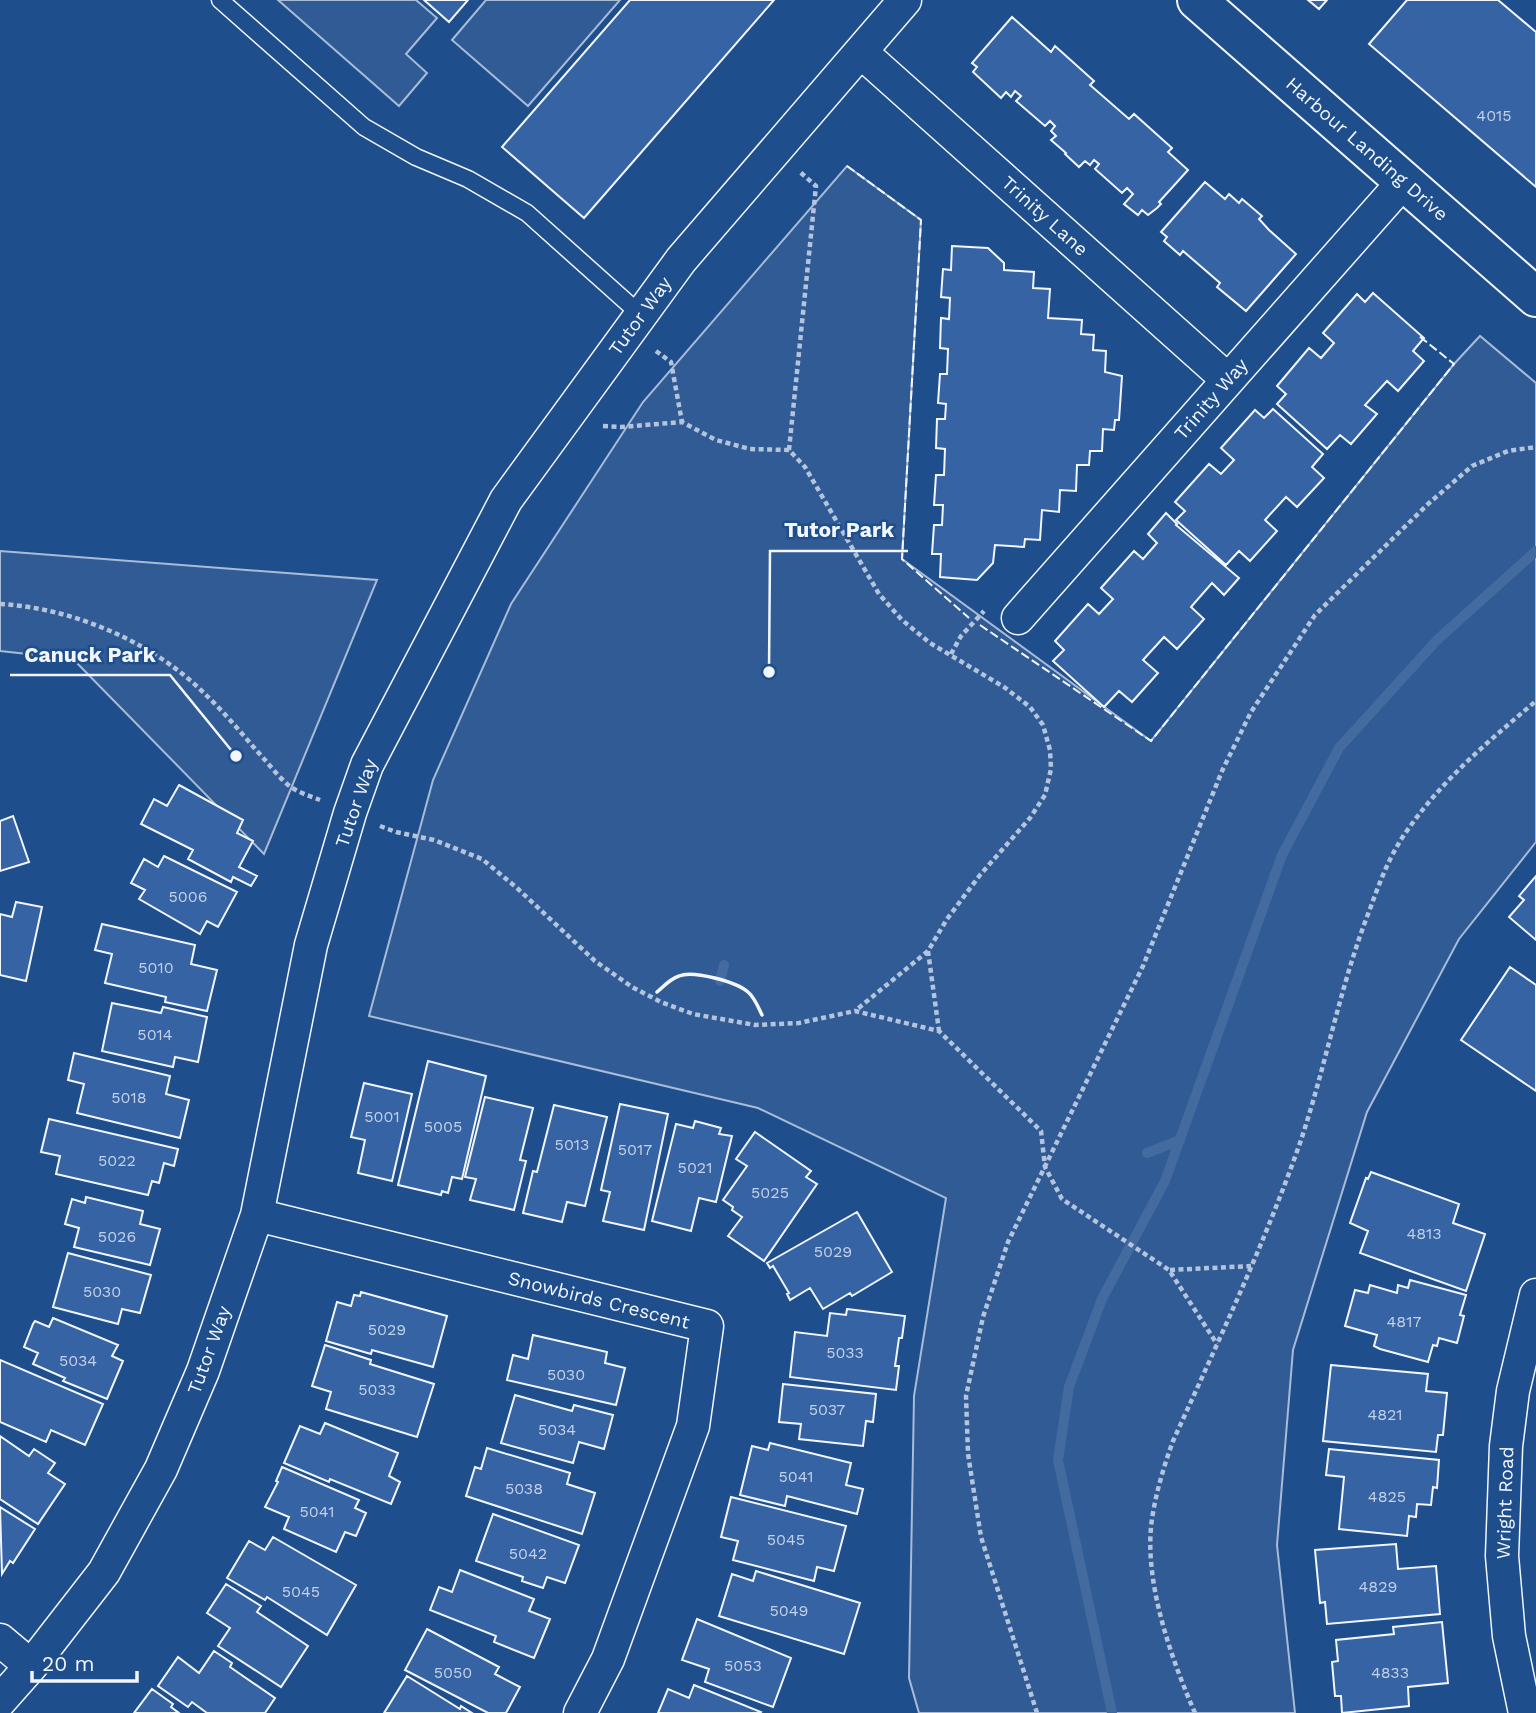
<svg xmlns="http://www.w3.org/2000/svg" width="1536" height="1713" font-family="'Work Sans',sans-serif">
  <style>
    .built { fill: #305b95; stroke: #a8bbd7; stroke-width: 2 }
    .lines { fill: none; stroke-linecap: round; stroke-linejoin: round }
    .stream { stroke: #446ba0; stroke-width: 10 }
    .building { fill: #3563a3; stroke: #f2f6ff; stroke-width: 2 }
    .service-casing { stroke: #f2f6ff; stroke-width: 19 }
    .minor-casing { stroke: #f2f6ff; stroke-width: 35 }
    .tertiary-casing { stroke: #f2f6ff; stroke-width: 42 }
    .path { stroke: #b3c4dc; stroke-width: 4.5; stroke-dasharray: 5 3.5; stroke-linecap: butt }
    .service { stroke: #1f4e8c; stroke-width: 16 }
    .minor { stroke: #1f4e8c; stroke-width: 32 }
    .tertiary { stroke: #1f4e8c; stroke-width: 38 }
    .fence { stroke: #f2f6ff; stroke-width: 2; stroke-dasharray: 9 3.5; stroke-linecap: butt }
    .wall { stroke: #f2f6ff; stroke-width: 3.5 }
    .labels { text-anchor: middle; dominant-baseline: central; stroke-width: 5; stroke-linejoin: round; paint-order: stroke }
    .number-label { font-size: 16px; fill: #c3d1e8 }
    .street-label { font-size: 19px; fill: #f2f6ff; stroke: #1f4e8c }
    .leader { fill: none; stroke: #f2f6ff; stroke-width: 2.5 }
    .callout-dot { fill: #f2f6ff; stroke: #1f4e8c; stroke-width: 2.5 }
    .callout-label { font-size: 21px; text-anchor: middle; font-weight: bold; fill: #f2f6ff; stroke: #1f4e8c; stroke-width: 5; stroke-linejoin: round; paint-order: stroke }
  </style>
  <rect width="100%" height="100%" fill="#1f4e8c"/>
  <path class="built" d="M278 0H416L437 18 406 54 427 73 399 106Z
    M486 0H620L528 106 452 40Z
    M847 166 921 220 902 559 1151 741 1454 364 1480 336 1536 383V842L1459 939 1367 1112 1293 1350 1277 1545 1295 1713H919L909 1678 914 1396 946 1198 758 1108 369 1016 433 780 511 604 643 402Z
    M0 551 377 580 264 854 73 659 0 651Z"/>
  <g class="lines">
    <path class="stream" d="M720 981 724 965
      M1147 1153 1180 1140
      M1112 1713 1058 1460 1069 1387 1102 1299 1165 1181 1282 855 1339 748 1437 640 1536 551"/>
  </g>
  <path class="building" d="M424 0H468L449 22Z
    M630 0H774L584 218 502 147Z
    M1308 0H1327L1319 9Z
    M1407 0H1498L1536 32V187L1369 44Z
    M1012 17 1051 52 1055 46 1094 81 1090 85 1129 119 1134 114 1172 148 1168 152 1188 170 1159 202 1161 204 1157 208 1148 215 1142 210 1138 215 1124 204 1133 194 1127 188 1122 193 1095 169 1099 164 1094 160 1090 165 1085 161 1079 167 1065 154 1066 153 1051 140 1056 136 1051 131 1055 126 1050 121 1045 126 1016 101 1021 96 1015 91 1011 97 1006 92 1001 98 973 72 977 67 972 63Z
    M1205 182 1225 199 1229 194 1239 203 1242 199 1262 216 1259 219 1269 230 1296 254 1246 311 1217 287 1220 283 1183 251 1180 255 1164 241 1167 237 1161 232Z
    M952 246 988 248 1004 263V270L1034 272 1033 288 1050 289 1048 318 1082 320 1081 334 1094 335 1093 350 1106 351 1105 372 1122 376 1119 420H1115L1114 430 1103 429 1102 451H1090L1089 465H1077L1076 491 1060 490 1059 512 1042 510 1040 540 1025 539 1024 547 995 545 993 563 977 580 940 577 941 554H932L934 525H942L943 505H934L936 475H944L945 449 936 448 937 419H945L946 404 938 403 940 374H947L948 349 940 348 941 318 949 319 950 298 941 297 943 269 951 270Z
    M1373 293 1424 338 1413 351 1424 361 1398 391 1387 381 1365 405 1377 414 1351 444 1340 435 1327 449 1277 404 1286 394 1277 386 1309 348 1321 358 1334 343 1323 333 1357 294 1365 302Z
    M1273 409 1323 454 1312 467 1324 478 1297 507 1286 497 1265 520 1277 531 1250 561 1239 551 1226 565 1176 520 1185 511 1175 502 1209 464 1221 474 1234 460 1221 448 1255 410 1264 418Z
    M1166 513 1177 524 1176 525 1239 578 1224 595 1212 583 1191 607 1204 619 1177 649 1164 637 1143 660 1158 673 1132 702 1119 691 1104 707 1053 661 1064 650 1055 641 1088 604 1099 614 1113 599 1101 588 1134 551 1143 559 1157 543 1148 534Z
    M179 785 243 820 237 833 253 841 239 867 257 876 251 886 233 877 231 882 188 859 193 850 141 824 154 799 167 806Z
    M13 816 29 862 0 871V821Z
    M164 856 237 892 218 927 207 921 200 934 139 899 145 890 131 883 144 859 158 867Z
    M1536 876V940L1509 917 1524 900 1519 896Z
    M16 902 42 907 26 981 0 975V914L12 917Z
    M102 924 195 945 191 964 217 970 207 1011 165 1002 166 997 105 983 112 954 95 950Z
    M1510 967 1536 985V1091L1461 1040Z
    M112 1003 161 1013 163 1007 207 1017 198 1062 175 1057 173 1067 102 1051Z
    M74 1053 170 1076 166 1094 189 1100 180 1138 77 1113 84 1084 68 1080Z
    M428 1061 486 1076 462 1179 452 1177 448 1193 442 1191 441 1195 398 1185Z
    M364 1083 412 1094 392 1181 358 1173 365 1140 351 1137Z
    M485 1097 533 1108 520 1160 526 1161 514 1210 470 1200 476 1179 465 1177Z
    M620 1104 668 1114 644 1230 603 1221 610 1192 601 1190Z
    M554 1105 607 1117 585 1206 567 1202 562 1222 523 1213 533 1171 537 1172Z
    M49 1119 178 1149 174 1166 164 1163 159 1183 152 1181 148 1195 56 1174 60 1156 41 1152Z
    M695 1121 721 1128 719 1134 732 1136 716 1202 699 1198 691 1231 652 1221 676 1124 693 1128Z
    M755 1132 811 1171 806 1177 817 1184 764 1261 728 1236 742 1217 732 1210 733 1207 723 1200 747 1166 736 1159Z
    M1371 1172 1459 1204 1453 1223 1485 1234 1466 1291 1360 1253 1368 1231 1350 1223 1366 1178 1368 1179Z
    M86 1197 143 1211 140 1224 160 1229 150 1265 74 1247 79 1228 65 1224 72 1199 85 1203Z
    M857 1212 892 1272 852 1296 850 1293 823 1309 810 1288 790 1300 787 1294 789 1293 773 1266 770 1268 767 1263Z
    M68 1253 151 1275 140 1313 122 1309 118 1324 53 1307Z
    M1410 1280 1466 1295 1460 1315 1464 1316 1457 1343 1439 1338 1437 1346 1433 1345 1428 1362 1380 1349 1374 1346 1377 1335 1345 1326 1355 1290 1368 1293 1370 1285 1397 1293 1398 1285 1408 1288Z
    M361 1292 447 1316 433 1367 372 1350 371 1354 326 1341 337 1302 351 1306 354 1295 360 1296Z
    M847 1309 905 1316 902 1338H899L895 1366H899L896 1390 790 1377 795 1332 827 1336 830 1313 846 1315Z
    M53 1318 118 1345 112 1356 123 1361 107 1399 63 1381 65 1378 33 1364 38 1353 24 1347 33 1324 35 1321 49 1327Z
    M533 1335 607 1352 605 1363 625 1368 616 1405 507 1380 513 1355 528 1359Z
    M325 1345 371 1360 370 1364 434 1384 417 1437 326 1409 331 1392 312 1386Z
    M0 1360 103 1404 85 1445 51 1430 46 1442 0 1422Z
    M1331 1365 1428 1374 1426 1391 1447 1393 1443 1435H1438L1436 1452 1323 1441Z
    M783 1384 876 1394 873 1422 866 1421 863 1446 799 1439 801 1424 779 1422Z
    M515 1395 572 1411 574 1405 613 1415 604 1449 579 1442 573 1463 501 1443Z
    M325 1423 398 1453 389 1476 400 1482 391 1504 330 1479 329 1482 284 1463 300 1426 320 1434Z
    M0 1436 29 1456 34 1449 55 1463 48 1473 65 1484 38 1524 0 1499Z
    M770 1443 851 1463 846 1485 863 1489 857 1514 787 1496 785 1506 740 1495 752 1446 768 1450Z
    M487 1448 570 1473 567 1484 595 1493 582 1534 466 1496 475 1467 481 1469Z
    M1329 1449 1439 1460 1437 1488 1433 1487 1431 1505 1417 1504 1416 1517 1409 1516 1407 1536 1339 1529 1344 1477 1326 1475Z
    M282 1467 359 1500 355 1508 366 1513 356 1536 345 1532 336 1552 284 1529 289 1517 265 1507 278 1482 276 1481Z
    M731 1497 846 1526 834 1571 817 1567 814 1581 733 1560 738 1541 721 1537Z
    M0 1507 35 1529 13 1563 10 1561 2 1574Z
    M493 1514 579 1545 565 1583 547 1577 543 1588 522 1581 523 1577 476 1561Z
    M273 1537 356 1585 327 1635 267 1597 265 1600 227 1578 249 1541 265 1550Z
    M1396 1544 1398 1569 1436 1566 1440 1614 1327 1624 1325 1602 1320 1603 1315 1550Z
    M460 1570 534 1599 529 1611 550 1619 534 1658 494 1642 496 1636 430 1610 439 1587 452 1592Z
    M756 1571 860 1603 844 1654 719 1616 732 1574 753 1581Z
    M226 1584 261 1606 257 1612 308 1646 281 1687 218 1646 230 1628 207 1613Z
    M697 1619 791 1658 773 1707 705 1682 709 1669 682 1660Z
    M1442 1622 1448 1683 1408 1687 1409 1706 1342 1713 1341 1696H1335L1332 1662 1338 1661 1336 1640 1394 1634 1393 1627Z
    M427 1629 499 1667 495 1674 520 1687 506 1713H488L405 1670Z
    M214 1651 232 1663 230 1667 275 1698 265 1713H207L192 1702 188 1707 158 1686 178 1657 199 1673Z
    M407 1676 460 1709 461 1706 472 1713H384Z
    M694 1685 761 1712 760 1713H658L668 1689 689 1698Z
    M152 1689 173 1704 171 1707 179 1713H134Z"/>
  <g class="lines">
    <defs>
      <path id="service" d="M220 0 364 127 416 157 468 179 527 213 641 315"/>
      <path id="minor" d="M861 52 1228 380
        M1018 618 1404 181
        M257 1215 707 1326 693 1426 608 1659 580 1713
        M0 1640 31 1666
        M0 1701 31 1666 104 1572 161 1469 203 1371 257 1215 311 945 350 813 367 765 506 500 681 260 905 0
        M1525 1713 1509 1636 1502 1556 1506 1446 1513 1391 1536 1295"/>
      <path id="tertiary" d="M1197 0 1536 297"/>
    </defs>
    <use href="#service" class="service-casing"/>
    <use href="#minor" class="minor-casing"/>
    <use href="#tertiary" class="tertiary-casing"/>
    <path class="path" d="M656 351 671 362 682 422
      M603 426 621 427 682 422 716 440 750 449 789 450 805 467 879 594 902 620 930 643 1004 687 1030 707 1043 725 1050 750 1051 769 1045 795 1030 818 980 875 947 919 928 951 855 1011
      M789 450 816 186 800 172
      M0 604C74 608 155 643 207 696 228 716 246 739 265 760 272 768 279 777 287 784 296 792 310 796 320 800
      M951 654 961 636 984 611
      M380 826 396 832 434 840 482 859 517 888 595 961 632 987 661 1002 693 1014 755 1025 799 1023 855 1011 939 1031 1041 1131 1045 1167 1062 1199 1169 1270 1217 1344
      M928 951 939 1031
      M1170 1270 1251 1266
      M1037 1713 981 1537 968 1454 966 1396 983 1317 1008 1242 1143 966 1222 771 1251 712 1315 615 1428 504 1472 466 1508 451 1536 447
      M1195 1713C1171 1658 1143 1580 1152 1519 1156 1492 1164 1466 1173 1441 1218 1342 1264 1245 1300 1143 1326 1066 1340 985 1370 909 1380 881 1391 852 1409 828 1444 778 1490 740 1536 701"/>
    <use href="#service" class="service"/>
    <use href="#minor" class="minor"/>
    <use href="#tertiary" class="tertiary"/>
    <path class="fence" d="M847 166 921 220 902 559 969 618
      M980 625 1151 741 1454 364 1419 336"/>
    <path class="wall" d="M657 992C664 986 670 979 679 976 693 970 737 982 748 992 755 998 758 1007 762 1015"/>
  </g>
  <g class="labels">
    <g class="number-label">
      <text x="1494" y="115">4015</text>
      <text x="188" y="896">5006</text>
      <text x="156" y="967">5010</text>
      <text x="155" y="1034">5014</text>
      <text x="129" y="1097">5018</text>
      <text x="382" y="1116">5001</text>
      <text x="443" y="1126">5005</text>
      <text x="572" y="1144">5013</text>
      <text x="635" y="1149">5017</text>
      <text x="117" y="1160">5022</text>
      <text x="695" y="1167">5021</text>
      <text x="770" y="1192">5025</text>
      <text x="1424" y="1233">4813</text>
      <text x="117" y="1236">5026</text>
      <text x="833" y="1251">5029</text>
      <text x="102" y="1291">5030</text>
      <text x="1404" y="1321">4817</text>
      <text x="387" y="1329">5029</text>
      <text x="845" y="1352">5033</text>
      <text x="78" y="1360">5034</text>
      <text x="566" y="1374">5030</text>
      <text x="377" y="1389">5033</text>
      <text x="827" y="1409">5037</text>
      <text x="1385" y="1414">4821</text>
      <text x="557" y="1429">5034</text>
      <text x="796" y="1476">5041</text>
      <text x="524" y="1488">5038</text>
      <text x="1387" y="1496">4825</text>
      <text x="317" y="1511">5041</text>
      <text x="786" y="1539">5045</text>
      <text x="528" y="1553">5042</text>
      <text x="1378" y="1586">4829</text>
      <text x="301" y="1591">5045</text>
      <text x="789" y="1610">5049</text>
      <text x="743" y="1665">5053</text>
      <text x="453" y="1672">5050</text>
      <text x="1390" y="1672">4833</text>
    </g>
    <g class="street-label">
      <text transform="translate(1367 149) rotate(41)">Harbour Landing Drive</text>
      <text transform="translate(1045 216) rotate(42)">Trinity Lane</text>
      <text transform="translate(640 316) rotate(-54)">Tutor Way</text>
      <text transform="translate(1211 399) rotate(-49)">Trinity Way</text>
      <text transform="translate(356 803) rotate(-71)">Tutor Way</text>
      <text transform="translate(599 1300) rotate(14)">Snowbirds Crescent</text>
      <text transform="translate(209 1350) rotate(-70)">Tutor Way</text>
      <text transform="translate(1505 1503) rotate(-88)">Wright Road</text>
    </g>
  </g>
  <path class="leader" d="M769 672L770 551H908M236 756L170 675H10"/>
  <g class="callout-dot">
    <circle cx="769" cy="672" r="7"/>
    <circle cx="236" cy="756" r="7"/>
  </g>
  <g class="callout-label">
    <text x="839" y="537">Tutor Park</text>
    <text x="90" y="662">Canuck Park</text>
  </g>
  <path d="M32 1671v10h105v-10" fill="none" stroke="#f2f6ff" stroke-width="3.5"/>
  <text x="42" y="1671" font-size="21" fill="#f2f6ff" stroke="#1f4e8c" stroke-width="5" paint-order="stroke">20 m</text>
</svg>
